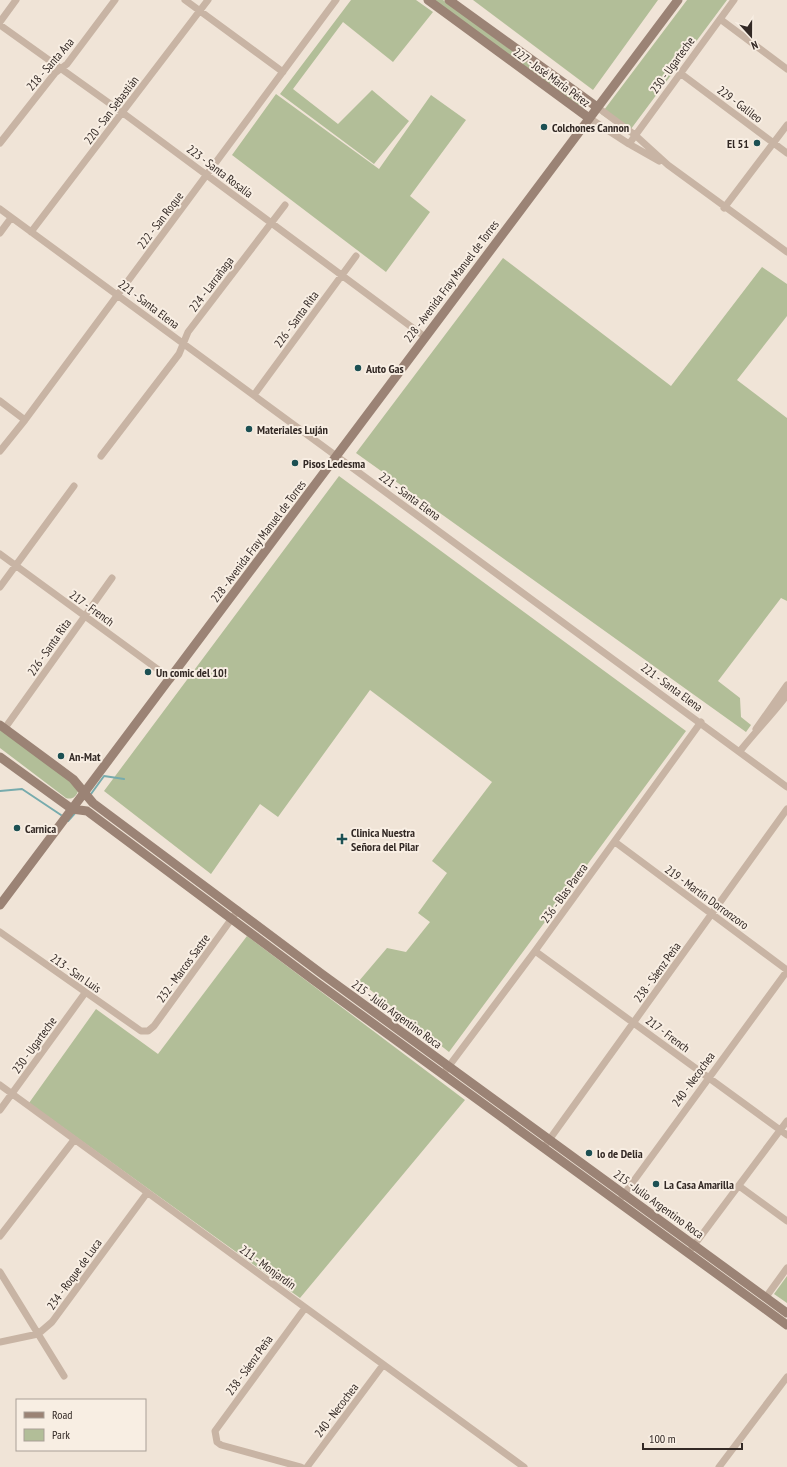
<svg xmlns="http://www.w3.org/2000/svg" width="787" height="1467" font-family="'PT Sans Narrow',sans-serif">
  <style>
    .green { fill: #b2be98 }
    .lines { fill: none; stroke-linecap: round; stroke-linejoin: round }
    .stream { stroke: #77abad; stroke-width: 2 }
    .street { stroke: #c8b4a4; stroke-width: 7 }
    .secondary { stroke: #9b8375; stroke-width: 9 }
    .poi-dot { fill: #1c5053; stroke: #f8eee3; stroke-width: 1.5 }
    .labels { text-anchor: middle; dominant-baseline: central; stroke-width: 4; stroke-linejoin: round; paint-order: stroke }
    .street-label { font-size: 12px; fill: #332925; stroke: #f8eee3 }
    .poi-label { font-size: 12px; font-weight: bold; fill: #332925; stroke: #f8eee3; text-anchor: start }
  </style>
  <rect width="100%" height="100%" fill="#f0e4d7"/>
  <path class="green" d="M351 0H416L433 12 393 62 343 22 293 89 338 124 372 90 409 121 374 164 280 94Z
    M434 0H443L586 105 583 109Z
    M473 0H658L593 90Z
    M687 0H727L628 133 601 114Z
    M276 94 379 169 431 95 466 120 410 196 430 212 386 272 232 155Z
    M503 258 671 386 762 267 787 284V316L737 380 787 418V601L781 598 718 681 740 698 741 717 751 725 746 732 356 453Z
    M339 476 686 731 449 1052 359 981 387 948 406 952 430 922 418 913 447 873 432 861 492 782 370 690 278 817 260 804 211 874 104 791Z
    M0 728 75 784 78 791C76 797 72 800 66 798L0 748Z
    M247 936 465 1100 300 1298 29 1103 96 1009 158 1054Z
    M787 1276V1303L774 1294Z"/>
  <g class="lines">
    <path class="stream" d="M0 791 22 789 61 815
      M91 794 104 776 124 779
      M68 821 76 812"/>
    <path class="street" d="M185 0 283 72
      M720 19 787 69
      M0 22 16 0
      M0 25 123 113 425 337
      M680 73 787 153
      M597 107 635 135 668 165 787 252
      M589 118 629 144 659 161
      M0 143 55 73 67 64 115 0
      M629 144 734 0
      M724 208 787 125
      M0 209 787 787
      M31 232 208 0
      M0 233 11 218
      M254 395 356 256
      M0 401 25 420
      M0 451 25 420 336 0
      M101 456 179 354 188 332 285 205
      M0 554 171 679
      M0 587 74 486
      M5 728 112 578
      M756 729 787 685
      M740 751C755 732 772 715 787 695
      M615 842 787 970
      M0 932 141 1031H148L154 1026 238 910
      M535 951 787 1135
      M443 1074 535 951 701 722
      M0 1085 524 1467
      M0 1110 85 993
      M544 1147 787 809
      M739 1186 787 1221
      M622 1197 787 971
      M0 1236 74 1140
      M692 1248 787 1121
      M0 1272 64 1376
      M766 1297 787 1268
      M0 1342 38 1334 52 1322 147 1193
      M301 1467 221 1445 217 1442 215 1431 305 1308
      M307 1467 383 1365
      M719 1467 787 1377"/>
    <path class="secondary" d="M428 0 589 118
      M449 0 597 107
      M0 725 73 779 93 803 322 974 787 1313
      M0 757 72 809 87 811 316 982 787 1325
      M0 905 678 0"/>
  </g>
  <g class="poi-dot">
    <circle cx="544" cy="127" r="4"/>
    <circle cx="757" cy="143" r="4"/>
    <circle cx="358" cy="368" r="4"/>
    <circle cx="249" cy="429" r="4"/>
    <circle cx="295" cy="463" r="4"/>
    <circle cx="148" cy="672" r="4"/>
    <circle cx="61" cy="756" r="4"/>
    <circle cx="17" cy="828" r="4"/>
    <path d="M340 833h4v4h4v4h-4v4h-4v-4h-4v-4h4z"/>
    <circle cx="589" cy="1153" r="4"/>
    <circle cx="656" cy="1184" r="4"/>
  </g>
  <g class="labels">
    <g class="street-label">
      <text transform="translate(50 64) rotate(-49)">218 - Santa Ana</text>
      <text transform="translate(672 65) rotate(-54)">230 - Ugarteche</text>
      <text transform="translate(552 77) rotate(36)">227 - José María Pérez</text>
      <text transform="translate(740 104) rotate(37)">229 - Galileo</text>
      <text transform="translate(111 110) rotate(-53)">220 - San Sebastián</text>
      <text transform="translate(220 171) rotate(37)">223 - Santa Rosalía</text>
      <text transform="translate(160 220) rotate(-53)">222 - San Roque</text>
      <text transform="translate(451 281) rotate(-53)">228 - Avenida Fray Manuel de Torres</text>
      <text transform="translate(211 284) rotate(-53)">224 - Larrañaga</text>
      <text transform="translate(149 304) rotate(37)">221 - Santa Elena</text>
      <text transform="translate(296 319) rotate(-54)">226 - Santa Rita</text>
      <text transform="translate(410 496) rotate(36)">221 - Santa Elena</text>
      <text transform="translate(258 541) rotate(-53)">228 - Avenida Fray Manuel de Torres</text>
      <text transform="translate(92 608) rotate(36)">217 - French</text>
      <text transform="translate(49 647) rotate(-55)">226 - Santa Rita</text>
      <text transform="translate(672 687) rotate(36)">221 - Santa Elena</text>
      <text transform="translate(564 893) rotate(-54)">236 - Blas Parera</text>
      <text transform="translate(707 897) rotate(36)">219 - Martín Dorronzoro</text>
      <text transform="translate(183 968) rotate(-54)">232 - Marcos Sastre</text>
      <text transform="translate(657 972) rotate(-54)">238 - Sáenz Peña</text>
      <text transform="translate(76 973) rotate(35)">213 - San Luis</text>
      <text transform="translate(397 1014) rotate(36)">215 - Julio Argentino Roca</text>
      <text transform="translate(668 1034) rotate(37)">217 - French</text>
      <text transform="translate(34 1045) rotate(-54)">230 - Ugarteche</text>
      <text transform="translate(693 1079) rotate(-54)">240 - Necochea</text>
      <text transform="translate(659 1204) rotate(36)">215 - Julio Argentino Roca</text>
      <text transform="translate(268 1267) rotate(36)">211 - Monjardín</text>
      <text transform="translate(74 1274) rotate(-54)">234 - Roque de Luca</text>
      <text transform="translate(249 1365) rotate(-54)">238 - Sáenz Peña</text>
      <text transform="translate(336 1410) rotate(-53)">240 - Necochea</text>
    </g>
    <g class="poi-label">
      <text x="552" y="127">Colchones Cannon</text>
      <text x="749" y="143" text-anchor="end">El 51</text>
      <text x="366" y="368">Auto Gas</text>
      <text x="257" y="429">Materiales Luján</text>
      <text x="303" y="463">Pisos Ledesma</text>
      <text x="156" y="672">Un comic del 10!</text>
      <text x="69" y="756">An-Mat</text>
      <text x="25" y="828">Carnica</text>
      <text x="351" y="832">Clinica Nuestra<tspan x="351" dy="14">Señora del Pilar</tspan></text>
      <text x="597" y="1153">lo de Delia</text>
      <text x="664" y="1184">La Casa Amarilla</text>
    </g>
  </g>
  <rect x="16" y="1399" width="130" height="52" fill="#f8eee3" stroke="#a99f97"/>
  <rect x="24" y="1412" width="20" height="6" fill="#9b8375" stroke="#a99f97"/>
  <text x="52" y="1419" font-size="12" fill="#332925">Road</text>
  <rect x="24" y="1429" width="20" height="12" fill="#b2be98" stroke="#a99f97"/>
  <text x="52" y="1439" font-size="12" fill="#332925">Park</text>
  <g transform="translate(751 36) rotate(159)" stroke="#f8eee3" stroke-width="3" paint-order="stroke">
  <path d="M0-3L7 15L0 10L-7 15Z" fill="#332925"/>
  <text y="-6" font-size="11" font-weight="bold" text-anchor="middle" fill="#332925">N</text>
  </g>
  <path d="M643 1443v6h99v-6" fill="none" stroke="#332925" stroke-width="2"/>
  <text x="649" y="1443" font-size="12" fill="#332925" stroke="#f8eee3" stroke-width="3" paint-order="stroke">100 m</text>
</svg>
